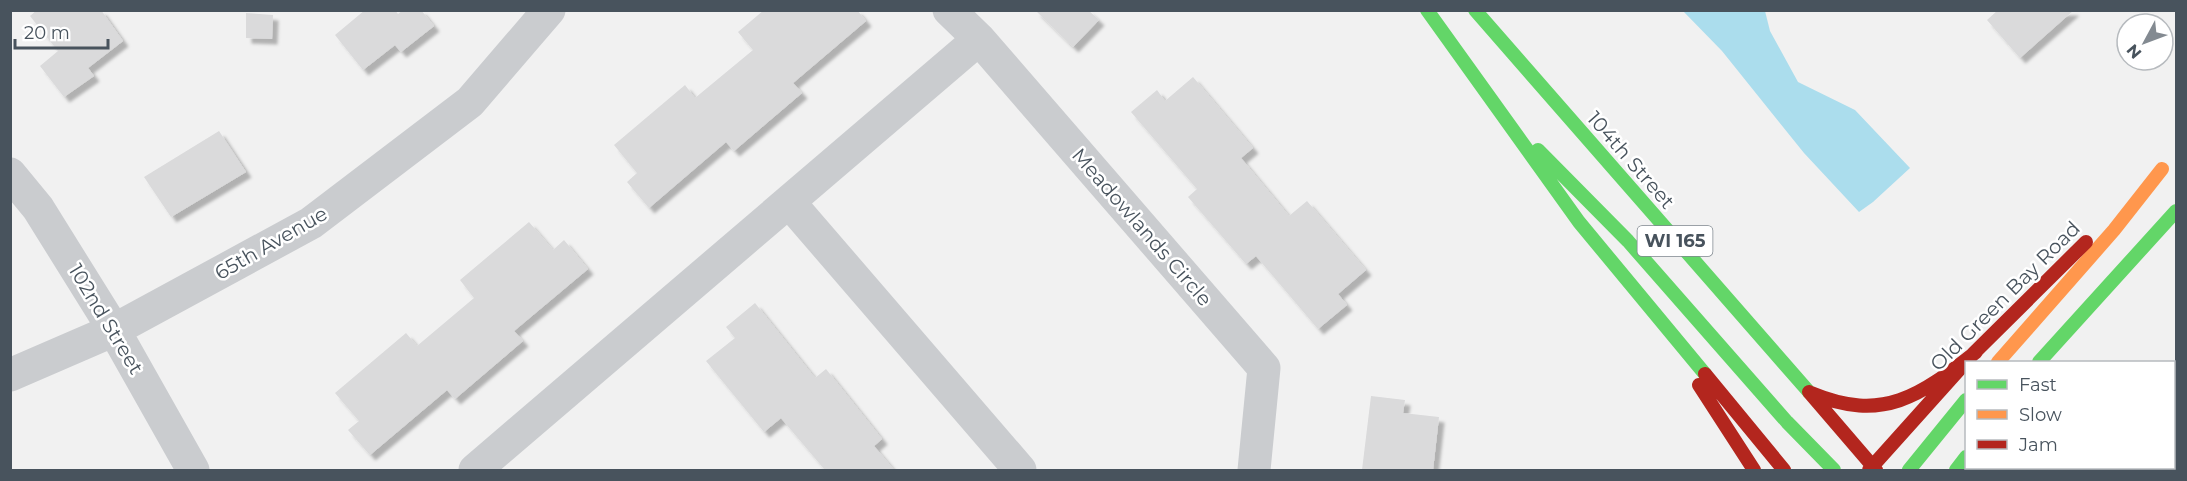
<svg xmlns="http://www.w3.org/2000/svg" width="2187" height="481" font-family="Montserrat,sans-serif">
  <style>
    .water { fill: #abdded }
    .building { fill: #dadadb; filter: url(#shadow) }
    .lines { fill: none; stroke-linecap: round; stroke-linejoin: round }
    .street { stroke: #cacccf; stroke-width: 33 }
    .fast { stroke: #63d668; stroke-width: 14 }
    .slow { stroke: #ff974d; stroke-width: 14 }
    .jam { stroke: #b3261e; stroke-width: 14 }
    .labels { text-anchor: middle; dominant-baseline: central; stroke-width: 5; stroke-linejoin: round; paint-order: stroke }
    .shield { fill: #fff; stroke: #7f878e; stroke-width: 1.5 }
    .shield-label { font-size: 18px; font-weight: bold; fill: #48535d }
    .street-label { font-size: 20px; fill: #48535d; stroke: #fff }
  </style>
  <defs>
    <filter id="shadow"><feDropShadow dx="5.5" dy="5.5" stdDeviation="1.5" flood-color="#0004"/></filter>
  </defs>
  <rect width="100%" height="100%" fill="#f1f1f1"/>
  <path class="water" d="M1683 11H1765L1770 31 1798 82 1855 110 1910 168 1873 202 1859 212 1804 153 1722 51Z"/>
  <path class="building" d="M37 10H101L123 41 88 68 94 76 64 97 40 66 58 51 30 16Z
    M365 10H395L398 14 403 10H421L434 26 401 52 395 45 363 70 335 35Z
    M764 10H857L866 21 793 83 802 93 734 151 726 142 649 208 627 182 637 173 614 145 685 85 695 98 753 50 738 32Z
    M1035 10H1088L1099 20 1073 47Z
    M1998 10H2074L2020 58 1987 20Z
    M246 13 273 15 272 39 246 38Z
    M1193 77 1253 148 1241 158 1289 216 1307 201 1366 270 1338 294 1347 305 1318 329 1256 256 1246 264 1188 197 1197 189 1131 112 1157 90 1165 101Z
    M219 131 246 172 171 217 144 177Z
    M529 222 553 250 564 240 588 269 514 331 523 341 455 399 447 390 370 455 348 430 359 421 335 393 406 333 417 346 474 298 460 280Z
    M755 303 815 378 826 369 882 439 874 446 894 470H825L781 418 764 432 706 361 735 338 726 327Z
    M1371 396 1405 400 1403 413 1439 417 1433 470H1362Z"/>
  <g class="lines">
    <path class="street" d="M949 10 979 39 1264 368 1254 470
      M10 174 38 208 114 330 193 470
      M789 202 1020 470
      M10 375 114 330 311 223 470 102 549 10
      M475 470 979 39"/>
    <path class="fast" d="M1427 10 1579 222 1705 374
      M1475 10 1809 392
      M1538 150 1628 241 1787 422 1834 470
      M2039 362 2176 211
      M1909 470 1966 400
      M1956 470 1966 457"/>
    <path class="slow" d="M1998 362 2114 230 2162 169"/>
    <path class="jam" d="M1705 374 1784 470
      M1699 385 1754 470
      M1809 392 1876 470
      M1811 393C1883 423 1920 396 1976 352
      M1869 470 1974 353 2086 242"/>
  </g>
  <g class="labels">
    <rect class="shield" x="1637.5" y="226" width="75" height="30" rx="4.5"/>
    <g class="shield-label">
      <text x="1675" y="241">WI 165</text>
    </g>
    <g class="street-label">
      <text transform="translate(1631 160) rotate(49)">104th Street</text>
      <text transform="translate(1142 227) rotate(49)">Meadowlands Circle</text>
      <text transform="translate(271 243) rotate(-30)">65th Avenue</text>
      <text transform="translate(2005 296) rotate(-45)">Old Green Bay Road</text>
      <text transform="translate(106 319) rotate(59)">102nd Street</text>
    </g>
  </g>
  <rect width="2187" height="481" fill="none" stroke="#48535d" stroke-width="24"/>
  <rect x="1965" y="361" width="210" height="108" fill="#ffffff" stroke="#b6babe" stroke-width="1.5"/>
  <rect x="1977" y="380" width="30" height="9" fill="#63d668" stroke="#b6babe" stroke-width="1.5"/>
  <text x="2019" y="391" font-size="18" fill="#48535d">Fast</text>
  <rect x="1977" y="410" width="30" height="9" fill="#ff974d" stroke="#b6babe" stroke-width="1.5"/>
  <text x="2019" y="421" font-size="18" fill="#48535d">Slow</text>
  <rect x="1977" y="440" width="30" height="9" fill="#b3261e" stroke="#b6babe" stroke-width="1.5"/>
  <text x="2019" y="451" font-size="18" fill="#48535d">Jam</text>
  <g transform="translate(2145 42) rotate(229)"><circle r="28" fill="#ffffff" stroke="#b6babe" stroke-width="1.5"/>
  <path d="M0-4.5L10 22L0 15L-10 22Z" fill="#838a91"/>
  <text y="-9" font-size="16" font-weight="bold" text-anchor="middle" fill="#48535d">N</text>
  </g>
  <path d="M15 39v9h93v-9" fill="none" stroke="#48535d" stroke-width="3"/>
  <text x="24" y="39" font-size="18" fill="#48535d" stroke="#ffffff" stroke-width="4.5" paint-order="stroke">20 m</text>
</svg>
